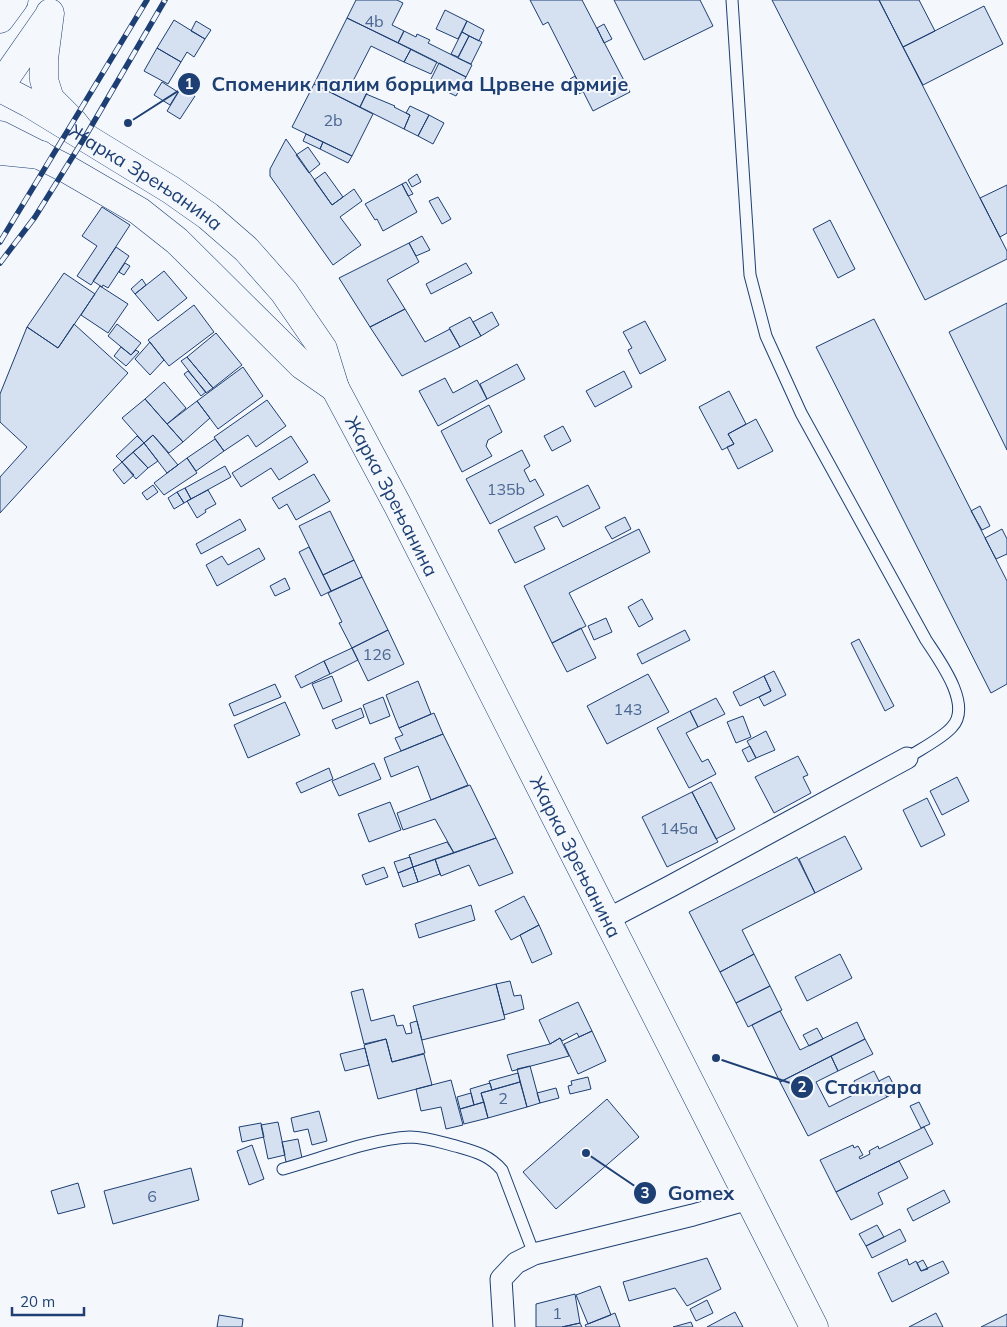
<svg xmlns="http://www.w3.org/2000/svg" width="1007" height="1327" font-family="Mulish,sans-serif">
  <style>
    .building { fill: #d5e0f0; stroke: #1d3f73 }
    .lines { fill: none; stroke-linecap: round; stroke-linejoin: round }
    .lane-casing { stroke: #1d3f73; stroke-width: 13 }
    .street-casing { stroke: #1d3f73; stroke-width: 23 }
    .secondary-casing { stroke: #1d3f73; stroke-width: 29 }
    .primary-casing { stroke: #1d3f73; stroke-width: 29 }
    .highway-casing { stroke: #1d3f73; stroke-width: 29 }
    .lane { stroke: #f4f7fb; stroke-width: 11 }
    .street { stroke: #f4f7fb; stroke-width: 21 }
    .secondary { stroke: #f4f7fb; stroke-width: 28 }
    .primary { stroke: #f4f7fb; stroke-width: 28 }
    .highway { stroke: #f4f7fb; stroke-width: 28 }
    .rail-casing { stroke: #1d3f73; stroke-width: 5.5 }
    .rail { stroke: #f4f7fb; stroke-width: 4; stroke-dasharray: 11; stroke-linecap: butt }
    .labels { text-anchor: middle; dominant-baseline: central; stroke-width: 4; stroke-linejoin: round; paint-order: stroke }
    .number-label { font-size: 16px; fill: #4b6792 }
    .street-label { font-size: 19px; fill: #1d3f73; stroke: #f4f7fb }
    .leader { fill: none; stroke: #1d3f73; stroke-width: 2 }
    .callout-dot { fill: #1d3f73; stroke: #f4f7fb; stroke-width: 2 }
    .mark-label { font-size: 15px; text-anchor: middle; font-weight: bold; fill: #fff }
    .callout-label { font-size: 20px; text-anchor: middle; font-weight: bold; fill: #1d3f73; stroke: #f4f7fb; stroke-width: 4; stroke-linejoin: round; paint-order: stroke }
  </style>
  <rect width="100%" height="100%" fill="#f4f7fb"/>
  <path class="building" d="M356 0H397L403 3 392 25 404 31 398 43 347 18Z
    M530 0H582L630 92 593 111 548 22 543 25Z
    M614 0H700L713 26 644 60Z
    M772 0H879L1007 251V259L925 300Z
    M879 0H919L935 31 903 47Z
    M984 6 1003 44 923 85 903 47Z
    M445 10 467 21 458 39 436 29Z
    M347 18 411 49 404 62 371 46 353 81 369 89 360 107 314 84Z
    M174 20 205 39 194 57 187 52 181 62 157 48Z
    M196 21 211 30 205 39 191 31Z
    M467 21 484 30 479 41 462 32Z
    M604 24 612 39 604 43 597 28Z
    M404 31 416 37 417 34 430 40 428 43 472 65 466 77 398 43Z
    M462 32 469 36 458 57 451 54Z
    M469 36 482 42 471 64 458 58Z
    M157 48 181 62 168 84 144 71Z
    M411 49 437 62 431 74 404 62Z
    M439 63 466 77 456 96 429 83Z
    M575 76 583 92 578 94 570 79Z
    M162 82 178 92 170 105 154 95Z
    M314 84 373 114 352 156 292 127Z
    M181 88 195 96 180 119 167 111Z
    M366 94 395 106 394 107 410 115 404 129 360 107Z
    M410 106 429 115 418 136 404 129 410 115 406 113Z
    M429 115 444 123 433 144 418 136Z
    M306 134 323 142 320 149 303 141Z
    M286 139 332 205 354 189 362 201 340 217 361 245 333 265 270 176V169Z
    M323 142 352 156 348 163 320 149Z
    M308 147 320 164 309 173 296 155Z
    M325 172 343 197 332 205 314 180Z
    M417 174 421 182 412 187 408 180Z
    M406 182 413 194 408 196 402 184Z
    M402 184 417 212 383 231 377 219 375 220 365 204Z
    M1007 185V233L1000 237 980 198Z
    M438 197 451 219 442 224 429 201Z
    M102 207 130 225 91 285 77 276 97 246 82 236Z
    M830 220 855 269 838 278 813 229Z
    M422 236 430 250 416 256 409 243Z
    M409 243 419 262 387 280 405 309 370 327 339 278Z
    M116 247 129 256 108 288 103 285 102 287 93 281Z
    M125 263 130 266 124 275 119 272Z
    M466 263 472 273 431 294 426 284Z
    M164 271 187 298 158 321 135 294Z
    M64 273 95 294 58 348 27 327Z
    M142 279 146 285 135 294 131 289Z
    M100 286 128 304 108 333 81 315Z
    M1007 303V450L949 332Z
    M194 305 214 332 169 366 148 340Z
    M405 309 425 342 450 329 460 347 402 376 370 327Z
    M492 312 499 325 481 336 473 322Z
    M470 317 481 336 460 347 449 328Z
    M874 319 1007 581V684L991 693 816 347Z
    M645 321 666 360 640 374 628 350 632 348 623 332Z
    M74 324 128 373 0 513V477L27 447 0 422V394L27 327 58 348Z
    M117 324 141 343 131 355 108 336Z
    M216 333 242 365 213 388 187 357Z
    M150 342 164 360 150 375 135 359Z
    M121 347 131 355 136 350 139 352 126 366 114 356Z
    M187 357 213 388 206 393 181 361Z
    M517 364 525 379 487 399 480 384Z
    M243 367 263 396 218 429 197 401Z
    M188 371 206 392 201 396 184 374Z
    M624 371 632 387 595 407 586 391Z
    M445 378 453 393 477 380 487 399 438 426 419 391Z
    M164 382 186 408 167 424 145 399Z
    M729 391 746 424 728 434 734 444 722 450 699 407Z
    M145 399 183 442 169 453 153 435 144 443 122 418Z
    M267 400 286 426 256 447 248 435 224 451 214 437Z
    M197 401 210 418 183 442 167 424Z
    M489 405 502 432 488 440 486 446 492 456 462 472 441 431Z
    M756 419 773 451 738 469 727 447 734 444 728 434Z
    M563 426 571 441 552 451 544 436Z
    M153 435 178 465 167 473 144 443Z
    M137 436 144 443 122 462 116 456Z
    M291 436 308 462 279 480 271 468 241 487 232 473Z
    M215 439 224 451 196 471 187 458Z
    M144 443 158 461 148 468 133 452Z
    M522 450 530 466 524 470 530 482 535 479 544 495 490 524 466 479Z
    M133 452 148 468 136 479 122 462Z
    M187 458 197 473 164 495 154 483Z
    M122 462 134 475 124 484 113 470Z
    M225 466 231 477 191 499 185 488Z
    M314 474 330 501 296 520 287 504 279 509 272 498Z
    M153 485 158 492 147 500 142 493Z
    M588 485 600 508 563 527 557 516 534 527 545 549 515 563 498 530Z
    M185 488 191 499 184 503 177 492Z
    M208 490 216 504 205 510 206 512 197 518 187 501Z
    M177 492 184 503 174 509 168 498Z
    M980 506 990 526 982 530 971 511Z
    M330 511 354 560 323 575 299 526Z
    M625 517 631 529 612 539 605 527Z
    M240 519 246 530 201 554 196 544Z
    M639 529 650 552 569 593 586 626 552 643 524 586Z
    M1002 529 1007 539V554L996 559 985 538Z
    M309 547 331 591 321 596 299 552Z
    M259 548 265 559 217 586 206 565 222 556 228 565Z
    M354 560 362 577 331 591 323 575Z
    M362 577 388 630 352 648 339 623 342 622 328 593Z
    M285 578 290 589 275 596 270 586Z
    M642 599 653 619 639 627 628 607Z
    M606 618 612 632 594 640 588 626Z
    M581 628 596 658 567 672 552 643Z
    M388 630 404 664 368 681 352 648Z
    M685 630 690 640 642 664 637 654Z
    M859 639 894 706 885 711 851 643Z
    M352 648 358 660 330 674 324 661Z
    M324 661 330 674 301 688 295 676Z
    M774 671 786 695 764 706 759 697 771 691 764 676Z
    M648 674 669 712 607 744 587 706Z
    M332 676 342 701 323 709 312 684Z
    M764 676 771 691 740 706 733 692Z
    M418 681 431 714 399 728 386 695Z
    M275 684 281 697 234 716 229 704Z
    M383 697 390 716 370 724 363 705Z
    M716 698 725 714 698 727 690 711Z
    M285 702 300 735 248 758 234 725Z
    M361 708 364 717 336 729 332 720Z
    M690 711 698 727 686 733 702 762 708 759 716 774 689 788 657 728Z
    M434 713 443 734 401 751 395 738 403 735 399 728Z
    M743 716 751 737 736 743 727 722Z
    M766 731 775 750 756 758 747 741Z
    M443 734 468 785 431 800 418 766 391 777 384 758Z
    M750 746 756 758 748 762 742 750Z
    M798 756 808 775 803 777 811 793 774 813 755 777Z
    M374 763 381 779 339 796 332 781Z
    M329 768 333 779 301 793 296 783Z
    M957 777 969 801 942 815 930 791Z
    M711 782 735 829 716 839 692 792Z
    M470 785 496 838 454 853 435 819 403 830 397 813Z
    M692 792 718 842 667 867 642 817Z
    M927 798 945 835 921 847 903 810Z
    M390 802 401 830 369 842 358 814Z
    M845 836 862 869 815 893 799 859Z
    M496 838 513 873 479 886 469 865 441 876 435 859Z
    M447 842 454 853 413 867 409 855Z
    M410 857 413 867 398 873 394 862Z
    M797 857 815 893 742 930 754 954 720 972 689 912Z
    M435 859 440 874 418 882 413 867Z
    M384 867 388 877 366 885 362 875Z
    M413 867 418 882 403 887 398 873Z
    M524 896 539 925 511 940 495 911Z
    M471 905 475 920 419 938 415 924Z
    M539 925 552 954 532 963 520 935Z
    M754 954 770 986 736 1003 720 972Z
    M840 954 852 978 807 1001 795 977Z
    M510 981 514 996 521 995 524 1009 504 1015 496 984Z
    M496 984 505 1019 422 1040 413 1006Z
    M770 986 782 1010 748 1027 736 1003Z
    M363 989 371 1021 394 1015 397 1026 403 1025 406 1034 412 1033 410 1023 417 1021 425 1053 392 1062 386 1039 364 1044 351 992Z
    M578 1002 592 1031 579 1037 577 1033 562 1041 560 1038 550 1044 539 1020Z
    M780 1011 800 1050 857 1022 865 1039 780 1082 752 1025Z
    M817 1028 823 1039 809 1046 803 1035Z
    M592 1031 606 1061 578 1074 564 1044Z
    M560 1038 569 1056 512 1071 507 1055 550 1044Z
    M386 1039 392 1062 424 1054 432 1085 378 1099 364 1045Z
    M865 1039 873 1054 838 1071 831 1056Z
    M365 1048 369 1065 345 1071 340 1054Z
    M831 1056 838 1071 816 1082 829 1107 859 1092 854 1081 874 1071 887 1097 808 1136 780 1082Z
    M530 1066 540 1103 527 1107 517 1069Z
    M518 1073 520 1082 492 1090 489 1081Z
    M889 1076 897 1091 887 1097 879 1081Z
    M588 1077 591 1089 570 1094 568 1086 572 1085 571 1081Z
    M451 1080 463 1125 446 1129 441 1107 421 1111 416 1089Z
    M520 1082 527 1107 488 1118 481 1093Z
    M490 1083 492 1090 481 1093 484 1102 474 1105 470 1089Z
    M556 1088 559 1098 540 1103 537 1093Z
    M471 1093 474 1105 460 1109 457 1097Z
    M607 1099 639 1137 556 1209 523 1172Z
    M484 1102 488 1118 464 1124 460 1109Z
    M919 1102 930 1124 921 1128 910 1106Z
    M319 1111 327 1141 312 1145 308 1129 294 1132 291 1118Z
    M278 1122 285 1155 268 1159 261 1125Z
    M261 1123 264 1137 242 1142 239 1127Z
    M924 1127 933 1144 836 1192 820 1160 853 1145 854 1148 858 1146 863 1155 859 1157 860 1159 870 1154 869 1151 878 1146 879 1149Z
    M298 1139 302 1158 286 1162 282 1142Z
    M252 1145 264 1179 249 1185 237 1151Z
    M899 1161 908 1178 878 1193 883 1204 851 1220 836 1192Z
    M191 1168 199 1200 113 1224 104 1191Z
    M78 1183 85 1207 58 1214 51 1191Z
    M944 1190 950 1202 913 1221 907 1209Z
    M877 1225 884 1237 866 1246 859 1234Z
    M900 1229 906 1241 872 1258 866 1246Z
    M707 1258 721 1289 687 1306 675 1288 629 1301 623 1282Z
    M907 1259 909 1265 916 1261 921 1271 943 1261 949 1273 892 1302 878 1273Z
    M923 1260 928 1269 921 1271 917 1263Z
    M600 1286 611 1315 588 1324 576 1295Z
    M575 1294 580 1323 562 1327H536V1304Z
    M707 1300 713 1313 696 1321 690 1309Z
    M735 1312 743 1327H707Z
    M615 1313 620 1327H586L585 1325Z
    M936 1313 943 1327H909Z
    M1007 1314V1327H981Z
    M219 1315 243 1319 242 1327H217Z
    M691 1322 693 1327H673Z
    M580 1323 582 1327H562Z"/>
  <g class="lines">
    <defs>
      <path id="lane" d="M732 0 750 275 766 336 801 413 926 640C939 660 973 705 952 727 943 738 919 750 907 758
        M283 1169C323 1158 370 1139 410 1137 427 1137 443 1143 459 1147 477 1152 490 1156 502 1170L534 1254"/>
      <path id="street" d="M608 919 671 886 907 758
        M504 1327 501 1279 516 1263 534 1254 693 1215 749 1199"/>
      <g id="secondary">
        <path id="s1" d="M0 88 29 103 171 190 208 216 246 249 284 292 323 349 335 388 397 504 814 1327"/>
        <path d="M0 135 65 168 139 211 177 241 302 365 335 388"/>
      </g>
      <path id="primary" d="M50 13 44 59V80L50 99 73 122 85 137
        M0 19 14 0
        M0 86 48 17"/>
      <path id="highway" d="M0 151 41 155"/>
    </defs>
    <use href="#lane" class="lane-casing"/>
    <use href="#street" class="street-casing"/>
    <use href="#secondary" class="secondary-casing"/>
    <use href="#primary" class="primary-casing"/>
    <use href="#highway" class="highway-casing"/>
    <use href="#lane" class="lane"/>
    <use href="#street" class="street"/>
    <use href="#secondary" class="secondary"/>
    <use href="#primary" class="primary"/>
    <use href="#highway" class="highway"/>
    <defs>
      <path id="rail" d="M0 242 147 0
        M0 263 35 217 85 137 165 0"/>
    </defs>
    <use href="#rail" class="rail-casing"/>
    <use href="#rail" class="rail"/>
  </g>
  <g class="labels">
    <g class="number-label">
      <text x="374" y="21">4b</text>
      <text x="333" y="120">2b</text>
      <text x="506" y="489">135b</text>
      <text x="377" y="654">126</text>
      <text x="628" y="709">143</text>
      <text x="679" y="828">145a</text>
      <text x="503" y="1098">2</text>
      <text x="152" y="1196">6</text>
      <text x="557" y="1313">1</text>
    </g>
    <g class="street-label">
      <text stroke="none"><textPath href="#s1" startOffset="171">Жарка Зрењанина</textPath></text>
      <text stroke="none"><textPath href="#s1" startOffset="584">Жарка Зрењанина</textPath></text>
      <text stroke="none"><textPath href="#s1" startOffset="989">Жарка Зрењанина</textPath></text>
    </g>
  </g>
  <path class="leader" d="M128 123L189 84M716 1058L802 1087M586 1153L645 1193"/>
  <g class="callout-dot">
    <circle cx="128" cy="123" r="5"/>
    <circle cx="716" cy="1058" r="5"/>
    <circle cx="586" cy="1153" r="5"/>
    <circle cx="189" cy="84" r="12"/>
    <circle cx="802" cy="1087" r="12"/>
    <circle cx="645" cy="1193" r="12"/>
  </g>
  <g class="mark-label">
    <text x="189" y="89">1</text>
    <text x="802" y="1092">2</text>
    <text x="645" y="1198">3</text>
  </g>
  <g class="callout-label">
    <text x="420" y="91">Споменик палим борцима Црвене армије</text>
    <text x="873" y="1094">Стаклара</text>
    <text x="701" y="1200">Gomex</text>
  </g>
  <path d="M12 1307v8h72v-8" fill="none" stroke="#1d3f73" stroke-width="2.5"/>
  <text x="20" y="1307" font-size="15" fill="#1d3f73" stroke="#f4f7fb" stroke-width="4" paint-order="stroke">20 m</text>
</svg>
